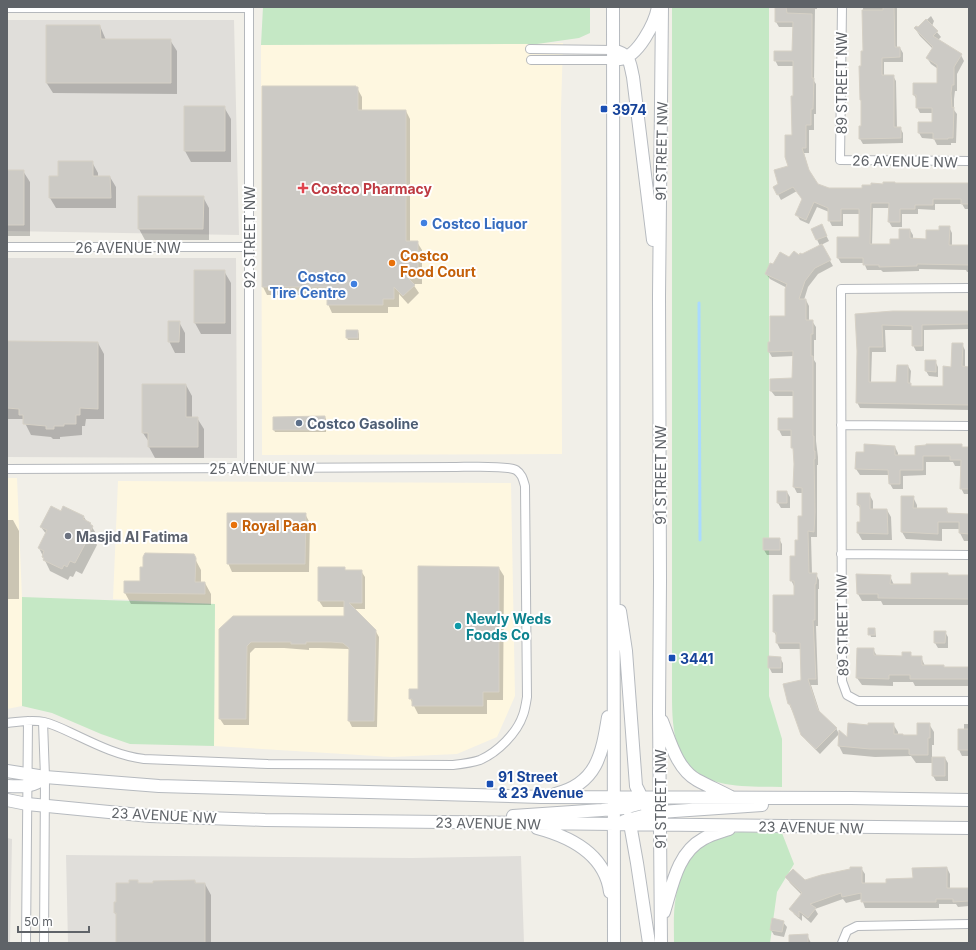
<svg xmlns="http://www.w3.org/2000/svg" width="976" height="950" font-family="Inter,sans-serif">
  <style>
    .commercial { fill: #fef7e0 }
    .industrial { fill: #e0deda }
    .green { fill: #c5e8c5 }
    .shadow { fill: #0003 }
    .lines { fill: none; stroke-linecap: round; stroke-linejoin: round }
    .stream { stroke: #aadaff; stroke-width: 3 }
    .building { fill: #cccac5; stroke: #d6d1c6 }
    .minor-casing { stroke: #b5b8bc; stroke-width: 10 }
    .secondary-casing { stroke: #b6babf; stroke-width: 14 }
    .minor { stroke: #fff; stroke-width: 8 }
    .secondary { stroke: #fff; stroke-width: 12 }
    .transit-dot { fill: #1a4fb4; stroke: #fff; stroke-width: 1.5 }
    .health-dot { fill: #e0444e; stroke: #fff; stroke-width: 1.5 }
    .shop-dot { fill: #3f7fe0; stroke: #fff; stroke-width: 1.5 }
    .food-dot { fill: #e8710a; stroke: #fff; stroke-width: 1.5 }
    .service-dot { fill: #5c6f8a; stroke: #fff; stroke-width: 1.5 }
    .worship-dot { fill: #6b7280; stroke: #fff; stroke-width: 1.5 }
    .culture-dot { fill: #0f9aa8; stroke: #fff; stroke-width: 1.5 }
    .labels { text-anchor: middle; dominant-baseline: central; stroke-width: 4; stroke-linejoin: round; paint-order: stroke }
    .street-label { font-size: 14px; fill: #5f6368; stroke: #fff }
    .transit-label { font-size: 14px; font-weight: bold; fill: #164399; stroke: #fff; text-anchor: start }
    .health-label { font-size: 14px; font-weight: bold; fill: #be3a42; stroke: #fff; text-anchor: start }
    .shop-label { font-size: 14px; font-weight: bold; fill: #366cbe; stroke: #fff; text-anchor: start }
    .food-label { font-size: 14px; font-weight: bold; fill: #c56008; stroke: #fff; text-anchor: start }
    .service-label { font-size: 14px; font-weight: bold; fill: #4e5e75; stroke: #fff; text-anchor: start }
    .worship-label { font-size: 14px; font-weight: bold; fill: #5b616d; stroke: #fff; text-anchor: start }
    .culture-label { font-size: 14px; font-weight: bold; fill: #0d838f; stroke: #fff; text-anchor: start }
  </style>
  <rect width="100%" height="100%" fill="#f1efe8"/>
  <path class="commercial" d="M563 43 561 109 562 454 262 455 261 45 537 44Z
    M7 478H17L22 597V706L7 709Z
    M118 481 511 483 515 696 497 737 457 754 392 757 214 746 215 604 113 599Z"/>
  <path class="industrial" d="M7 20H234L239 235 7 231Z
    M7 258H236L237 458 7 457Z
    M7 838 12 839 10 943H7Z
    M66 855 412 858 521 856 524 943H68Z"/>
  <path class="green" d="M263 7H590V33L579 38 537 44 261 45Z
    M672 7H769V696L782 739V787C740 786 689 791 676 740 672 724 672 707 672 691Z
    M22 597 215 604 214 746 130 744 101 734 52 713 22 706Z
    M740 832 782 833 794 864 777 892 770 943H674C674 928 673 912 676 896 681 861 704 835 740 832Z"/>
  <path class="shadow" d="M776 7H817V9H815L814 81 816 84V114H814V130H809V153H804L810 174 818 185 828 189H863L895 183 896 184H969V209H965L962 204H935V210L918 209V214H902V227H892L889 222 890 208H873L872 245H891L900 240 910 230 913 235V239L927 240 940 231 949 227 952 233V246H969V229V272H967L966 270 919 269V271L883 272 881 270H867L864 263H841L838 258 860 238V214H843V226H832L829 220V212L817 207 809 224 800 220 797 215 803 200 797 191 781 200 774 187 780 185 789 166 793 136 794 66H778L775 60 793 52 794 27H779L776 22Z
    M863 7H897V48H900L903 53V62H884V76H893L896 81 897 128H900L903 133V143L863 144 860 139 862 127V102L860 67H862L864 52Z
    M931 16 934 21 932 26 941 37 937 41 961 55 964 61 957 74V91H955L954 99V110L957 114 956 143H951V145H937L934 139 922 138 919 133 933 123V113H920L917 107V100L914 95V84H938V69L931 64 927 58 933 49 920 36 916 30Z
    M100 26 106 40H170L177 51V94L53 93 46 82Z
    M357 88 362 97V111H406L410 119V242H417L422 250V284H413L419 293 408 304 399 294V307H388V313H332L328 304V295H267L263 287Z
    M224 107 231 119V162H191L185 151Z
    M92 162 98 173V177H110L116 187V208H56L50 198 59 177Z
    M7 171H23L30 182V236H7Z
    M203 197 209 208V240H145L139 229Z
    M812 229 824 231 829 241 821 245 833 266 818 274 808 287 804 300H806L809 306V321H812L816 327V340H814V360L816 363V441L818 457V465H817V537H811L812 574H816L819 580V589H818V626H816L818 685H811L820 713 836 728 839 734 820 754 806 740 789 704 802 680 801 649H780L777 643V637L774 632 795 596 794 586 791 580 799 541 803 517V493H797L794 487 795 464 794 451 792 447V436H782L779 430 794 419V396H775L771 391 793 379 794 356 772 357 769 352 771 343 786 317 787 288 770 279 766 274 774 266 789 259 802 256 820 246Z
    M224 271 231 283V334H201L195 323Z
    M969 312V329L924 330V351H916L913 345V330H885L886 352H872L871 383H897L908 366 911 371 910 384 912 387H944L962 344 965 350V368H969V410L860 408 857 402 858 351 856 315Z
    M179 322 185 333V353H175L169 341Z
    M358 331 359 334V340H348L347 338Z
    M7 342 98 343 104 354V419H86L85 426H82V435L60 437V439H53L51 437 31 435 23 419H8Z
    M926 361H935L938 367V377L929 376 926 371Z
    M186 385 192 396V418H197L204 429V458H155L149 447V442L143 433Z
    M325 417 326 419V432H275L274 430V418Z
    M961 445 963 448 969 447V494H964L961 488V466H955L953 462H926V475L903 476V489H893L890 484 889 475H860L856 469 865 453 895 447 898 453V456H916Z
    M787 492 790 497V508H781L778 503Z
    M869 494 873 501V510H887L891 517 892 540H862L858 533 861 523V509L858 505Z
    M913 497 917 505V509H946L949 514 969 515V541H964L960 533V529H942V541L906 539 902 532Z
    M61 512 84 517 87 522 90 524 99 538 96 543 97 545 82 574 76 571 73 577 70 576 68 580 50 571 39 548 46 534 41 527Z
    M305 514 310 523 309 572H232L228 563Z
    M7 520H13L19 531V599H7Z
    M764 539H779L782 544V555H767L764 550Z
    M193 555 201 570V583H205L211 594V605L131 604 125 593 141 582 144 568Z
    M344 568 346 571H361L365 577V609H353L375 630 379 637 377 727H352L349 721 350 650 348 649 319 648H309V650L284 648H255L250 653 249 725H224L220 719V630L345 617V607H323L319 601Z
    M499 568 504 576 503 700H487V714H418L410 698 419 690Z
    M890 576 894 585H912L948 576H969V605H883L881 601H862L858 594Z
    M869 629H875L876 637H871Z
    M945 632 948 637V648H938L935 643Z
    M858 649H873L877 656 903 657 910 653 912 657H921L925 666 944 668H969V686H915L913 682H893V686L862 685 857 678Z
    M780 658 783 663V673H772L769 667Z
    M893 724 898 732V736H918L929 724 934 732V745H932V758H945L948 763V781H936L933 776V763H916L911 756 875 757 843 754 839 746 869 726Z
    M964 724H969V756H962L959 750V730H964Z
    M861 868 865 874V884H887L914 879 947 868 950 874V889H969V906L958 907 956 904H939V908H865L862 899 846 903 843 899 815 909 818 914 811 923 802 915V921L794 914 791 909 802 895 790 883 786 877 805 882Z
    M137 881 139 884 195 881 196 884H205L211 895V943H117V916L115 913 117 903 130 884Z
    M783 922 787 927 784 937 774 935 771 930Z
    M807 935 811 943H790Z"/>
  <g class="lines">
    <path class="stream" d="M699 303 700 540"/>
  </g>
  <path class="building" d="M775 7H786L787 13 812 14V78H814L813 109H811V125H806V148H802L809 170 818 184 829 188H862V185H871V183L883 184V182H895V183H969V204H961V199H933V205H915V209H900V222H888L889 203H871L870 244H890V239H899V229H910V238L926 239V230H939V226H950L949 245H969V265L917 264V266L879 267V265H863V258H837V237H859V209H841V221H828V208L814 202 806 220 795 215 802 199 793 187 777 195 773 187 778 184 774 170 788 166 785 157V135H792L791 96H793V61H774V51H792L793 22H775Z
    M883 7H894L895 47H900V57L882 58V75H894V127H901V138L859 139V126H861V100H860L859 66H861V51H863L862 10H883Z
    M926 19 938 31 933 36 962 54 954 67V85H952L951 93 952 108 954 107 953 138H948V139H933V133H918V122H932V108H916V95H913V83H937V65L926 58 933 47 914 28 916 26 918 27Z
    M46 25H100L101 39H171V83H46Z
    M262 86H356V87H358V110H406V241H418V276H406L415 285 403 296 394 287V299H383V305H327V287H262Z
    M184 106H225V151H184Z
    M58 161H93V176H110L111 198H49V176H58Z
    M7 170H24V225H7Z
    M138 196H204L203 229H138Z
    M822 224 827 236 816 240 811 229Z
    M822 244 831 260 815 268 805 281 799 299H806V320H813V334H811V356H813V436H814V451H815V459H814L815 512 814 532 808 531 809 573H817L816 584H815V620H813L816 679H808L818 710 837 728 816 749 801 735 790 704H788L783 684 801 680 800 643H776V632H773V595H794V581H790V556H795V540H798V516H802V488L793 487 794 464 793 448H791V430H778V418H793V391H770V379L792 378 793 351 768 352V342H770V316H785V289L787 284 765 274 770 263 773 264 780 252 789 257 794 251 799 255 800 253 802 254Z
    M194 270H225V323H194Z
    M893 311H969V324L922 325V346H912V326L882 325 883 347H869V382H896L897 365H908V383H911V386H943V366L951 367 952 343H963L962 366 969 367V405L856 403 857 351 855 314Z
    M168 321H180L179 342H168Z
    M346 330H358V338H346Z
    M7 341 98 342V409L80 408V415H76V424H64V426H54V429H46V426L23 424V415H19V409L7 408Z
    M925 360H936V372L925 371Z
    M142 384H186V417H198V447H148V433H142Z
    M325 416V430H273V417Z
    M864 444 895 446V455H915V446L926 445V444H962V447H969V489H960L961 460H950V456H923V470H900V484H889L888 470 855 469 856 452H864Z
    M777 491H787V503H777Z
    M857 493H870V509H887L888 534 857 533V522H860V505H857Z
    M901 496H914L913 508H947V513L969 514V534L959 533V522H938V534L901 532Z
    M51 506 61 511 63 506 84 516 83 519 91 523 90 524 93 526 90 532 91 533 75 563 70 561 67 567 64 565 62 569 43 560 44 558 42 557 44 551 38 548 47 530 40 527Z
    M227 513H306L305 564H227Z
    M763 538H780V550H763Z
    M145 553 194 554 196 558 195 582H205V594L124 593V581H140V567H143V557Z
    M418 566 499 567V692H483V706H412V699H409V689H418Z
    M318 567H345V570H362V603H349L376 630 374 721H348L349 648 343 643 331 642H306V644H291V642H251L247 646 246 719H219V629L233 616H344V601H318Z
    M911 573H948V575H969V599L878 598V594H857L856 574 891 575 890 584H911Z
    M868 628H875V635H868Z
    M934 631H946L945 643H934Z
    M857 648H874V655L902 656V652H911V656H922V665H944V667H969V679H910V675H889V679L856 678Z
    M768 656 781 657V668H768Z
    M848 723 868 725V723H894V734H903V735H917V723H930V738H928V755H911L909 754V749H870L838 746 839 730 847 737Z
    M958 729H969V750H958Z
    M932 757H945V776H932Z
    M850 867H862V883H886V879L913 878 912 868 947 867V888H969V901L953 902V899H936V902H861V893L842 897 841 893 810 904 816 908 808 918 799 911V917L789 909 802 893 785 877 793 869 805 880 821 875 850 869Z
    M129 880H138V883H153V881L195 880V883H205V943H116V913H114V902H116V883H129Z
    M772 918 784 921 782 932 770 930Z
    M808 934V943H789V935Z"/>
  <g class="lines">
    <defs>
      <path id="minor" d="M842 7 840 160 969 161
        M7 8H249
        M530 49 613 50
        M531 60H613
        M7 247H249
        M969 288 841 289 842 681 847 695 858 701H969
        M841 425 969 426
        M249 468V7
        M7 469 455 467C467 467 506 465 516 470 522 474 523 479 525 486L527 697C526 703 525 710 523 715 517 733 498 752 480 760 471 763 462 764 453 765L268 764 144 759C120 756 99 746 78 736 67 731 56 725 44 722 32 719 19 722 7 723
        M841 554 969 555
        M43 722 45 777 44 943
        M26 943 28 721
        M842 943 847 931 857 926 969 924"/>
      <path id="secondary" d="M613 7 614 943
        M613 50C631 55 629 60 633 77L653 240
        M620 59C638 57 655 23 658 7
        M620 611 626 651 636 786 650 814 660 824
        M662 721C670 741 677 769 697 780 708 786 720 791 731 797
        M7 771 45 777 159 786 541 797 851 798 969 800
        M7 786C22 787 34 787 45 777
        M555 794C597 784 602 754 608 717
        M7 800 27 804 150 816 265 820 969 828
        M513 816 602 810 624 808 650 801
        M629 818 637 863 649 943
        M624 821 650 814 660 812 762 805
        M537 828C571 837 605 854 610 892
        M664 912C672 887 677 853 703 839 711 834 720 832 729 829
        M661 943 659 712 660 581 659 297 662 7"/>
    </defs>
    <use href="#minor" class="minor-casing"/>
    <use href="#secondary" class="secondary-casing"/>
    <use href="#minor" class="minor"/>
    <use href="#secondary" class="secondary"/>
  </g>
  <g class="transit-dot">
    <rect x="600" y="105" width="8" height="8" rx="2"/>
    <rect x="668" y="654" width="8" height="8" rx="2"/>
    <rect x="486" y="780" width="8" height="8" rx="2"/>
  </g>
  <path class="health-dot" d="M301 182h4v4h4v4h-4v4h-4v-4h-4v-4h4z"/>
  <g class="shop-dot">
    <circle cx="424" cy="223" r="4"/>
    <circle cx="354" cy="284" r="4"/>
  </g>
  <g class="food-dot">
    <circle cx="392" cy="263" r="4"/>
    <circle cx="234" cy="525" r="4"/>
  </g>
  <circle class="service-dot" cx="299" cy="423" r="4"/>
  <circle class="worship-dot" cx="68" cy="536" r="4"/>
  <circle class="culture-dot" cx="458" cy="626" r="4"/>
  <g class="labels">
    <g class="street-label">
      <text transform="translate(841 83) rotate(-90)">89 STREET NW</text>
      <text transform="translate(661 151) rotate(-89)">91 STREET NW</text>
      <text transform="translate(905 161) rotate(1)">26 AVENUE NW</text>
      <text transform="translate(249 237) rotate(-90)">92 STREET NW</text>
      <text x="128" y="247">26 AVENUE NW</text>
      <text x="262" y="468">25 AVENUE NW</text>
      <text transform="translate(660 475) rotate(-90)">91 STREET NW</text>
      <text transform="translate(842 625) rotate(-91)">89 STREET NW</text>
      <text transform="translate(660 799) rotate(-90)">91 STREET NW</text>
      <text transform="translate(164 815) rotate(3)">23 AVENUE NW</text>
      <text transform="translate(488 823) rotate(1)">23 AVENUE NW</text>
      <text transform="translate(811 827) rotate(1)">23 AVENUE NW</text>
    </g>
    <g class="transit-label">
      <text x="612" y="109">3974</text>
      <text x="680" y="658">3441</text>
      <text x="498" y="776">91 Street<tspan x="498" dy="16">&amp; 23 Avenue</tspan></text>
    </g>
    <g class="health-label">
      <text x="311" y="188">Costco Pharmacy</text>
    </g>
    <g class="shop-label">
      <text x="432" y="223">Costco Liquor</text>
      <text x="346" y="276" text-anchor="end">Costco<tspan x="346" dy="16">Tire Centre</tspan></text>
    </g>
    <g class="food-label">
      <text x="400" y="255">Costco<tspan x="400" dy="16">Food Court</tspan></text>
      <text x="242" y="525">Royal Paan</text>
    </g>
    <g class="service-label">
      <text x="307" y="423">Costco Gasoline</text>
    </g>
    <g class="worship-label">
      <text x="76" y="536">Masjid Al Fatima</text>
    </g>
    <g class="culture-label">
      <text x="466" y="618">Newly Weds<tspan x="466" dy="16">Foods Co</tspan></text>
    </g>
  </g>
  <rect width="976" height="950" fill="none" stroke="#5f6368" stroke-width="16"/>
  <path d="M18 926v6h71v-6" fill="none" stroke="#5f6368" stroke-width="2"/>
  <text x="24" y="926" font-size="12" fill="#5f6368" stroke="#ffffff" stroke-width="3" paint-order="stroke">50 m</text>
</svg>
